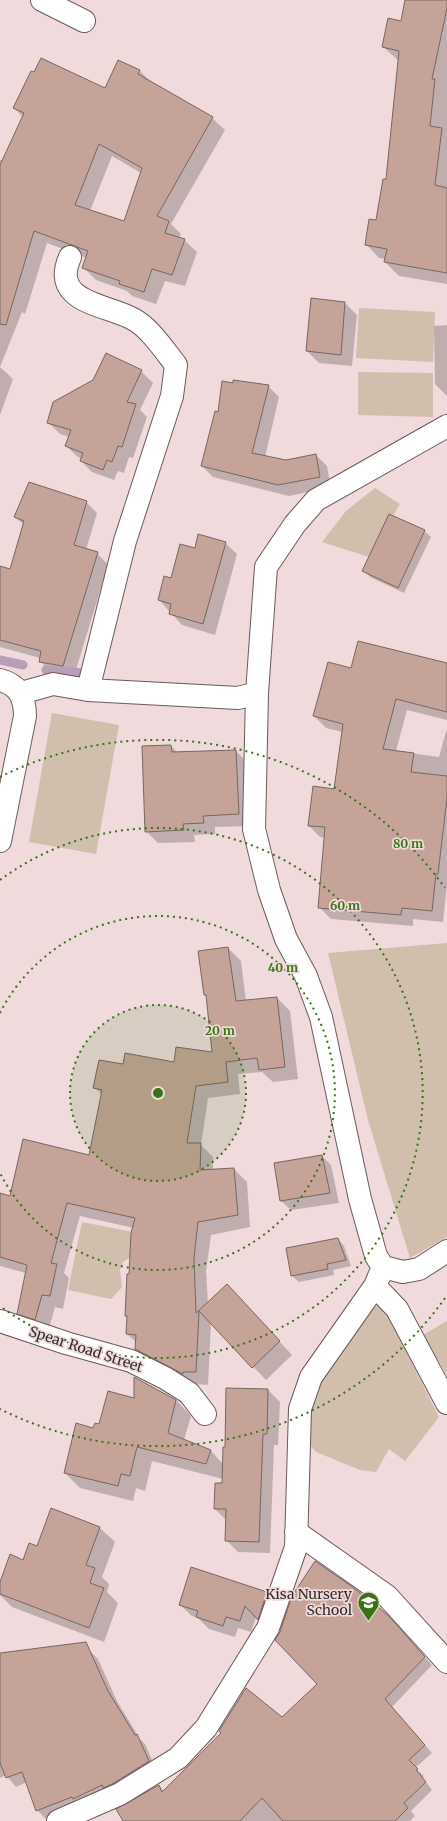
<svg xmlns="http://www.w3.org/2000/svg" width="447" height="1821" font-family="Merriweather,serif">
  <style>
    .green { fill: #d2bead }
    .shadow { fill: #0003; fill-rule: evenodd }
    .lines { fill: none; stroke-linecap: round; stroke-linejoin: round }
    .stream { stroke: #b79fb8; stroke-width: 9 }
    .building { fill: #c6a398; stroke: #776661; fill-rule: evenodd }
    .street-casing { stroke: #6b5a5a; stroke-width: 24 }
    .street { stroke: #fff; stroke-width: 22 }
    .ring { fill: none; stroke: #357612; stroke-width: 2; stroke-dasharray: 2 4 }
    .labels { text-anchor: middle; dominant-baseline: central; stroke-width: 3.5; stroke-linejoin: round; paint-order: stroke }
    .street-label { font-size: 14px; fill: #352d2d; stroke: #f0dadb }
    .poi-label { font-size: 14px; fill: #352d2d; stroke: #f0dadb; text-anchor: end }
    .centre { fill: #357612; stroke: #f0dadb; stroke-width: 2 }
    .ring-label { font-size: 12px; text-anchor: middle; font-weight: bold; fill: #357612; stroke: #f0dadb; stroke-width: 3.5; stroke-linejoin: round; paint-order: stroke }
  </style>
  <rect width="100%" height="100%" fill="#f0dadb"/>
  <path class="green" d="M359 308 435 312 433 362 356 358Z
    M358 372 433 373V417L358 415Z
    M375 488 400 504 369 557 322 542 346 511Z
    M52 713 119 725 96 854 29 842Z
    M447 943V1237L410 1258 368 1120 328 953Z
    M82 1222 143 1234 135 1254 123 1262 120 1270 122 1287 111 1299 68 1290Z
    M383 1302 386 1312 439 1417 405 1461 389 1449 376 1472 360 1470 316 1452 307 1442 310 1412 319 1382 370 1311Z
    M447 1321V1375L423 1335Z"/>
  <path class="shadow" d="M406 0H436L447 2V284L399 276 385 262 386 259 379 258 366 244 377 221 387 180 399 61 383 47 402 22Z
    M139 70 152 83 212 118 225 130 171 224 181 234 179 238 184 240 197 252 185 286 165 281 156 304 132 296 127 291 96 280 84 268 87 258 47 243 25 314 22 312 0 367 13 379 0 415V160H3L23 117 14 108 106 89ZM112 156 141 173 125 222 90 211Z
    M345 303 357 315 352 366 319 363 307 351Z
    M447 325V396L435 384 434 326Z
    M141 371 153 383 140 410 147 417 133 458 129 457 124 473 118 471 114 480 92 472 81 461 82 459 78 457 66 446 69 437 60 434 48 422Z
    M268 386 279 397 265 457 286 461 316 455 327 466 331 487 289 496 213 477 202 466Z
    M86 502 97 513 86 550 97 553 108 565 74 676 51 673 40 661V658L0 647V567L11 570 24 525 15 517Z
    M424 531 431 537 404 593 370 577 364 571Z
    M225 543 237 554 215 635 182 625 159 600 172 579 195 550Z
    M447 664V720L407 710 396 751 439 757 447 728V885L443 922 413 919V926L331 919 319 907 325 838 320 837 309 826 335 790 343 732 326 728 314 716 352 669Z
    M171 746 178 753 236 751 248 763 250 826 215 827V834L194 835 195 842 158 843 146 831Z
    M228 948 241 961 246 1001 277 998 290 1011 298 1079 273 1082 262 1072 238 1074 240 1094 208 1098 201 1145 213 1157V1170L234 1169 247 1182 250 1227 211 1235 206 1271 208 1304 240 1299 292 1355 266 1380 211 1323 208 1385 196 1384 195 1386 149 1362 136 1349 137 1343 127 1334 128 1317 126 1316 134 1228 80 1216 64 1273 69 1278 63 1309 55 1307 48 1332 31 1326 18 1313 26 1273 0 1266V1194L11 1197 90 1156 102 1095 95 1088 124 1066 175 1063 214 1053 207 997 205 995Z
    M322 1156 331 1165 339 1203 291 1210 281 1201Z
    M338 1239 344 1246 351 1266 333 1270 334 1275 299 1282 292 1276 288 1249Z
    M268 1390 280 1402 278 1445H274L270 1553 238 1552 226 1540V1520L215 1509 223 1479 152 1461 145 1491 136 1488 133 1501 80 1488 65 1473 94 1429 135 1399 176 1400 191 1416 184 1440 211 1451 223 1464 226 1448Z
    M52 1509 100 1528 115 1542 102 1577 109 1584 107 1592 118 1603 104 1642 12 1607 0 1595V1584L38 1548Z
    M267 1593 278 1605 270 1630 256 1617 251 1632 238 1628 235 1637 209 1629 198 1618 192 1616 180 1605Z
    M395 1624 432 1665 392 1707 432 1753 415 1768 424 1776 423 1778 432 1790 411 1811 415 1816 410 1821H124L159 1786 164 1791 283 1719Z
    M89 1650 98 1659 117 1701 140 1739 145 1744 157 1771 81 1806 46 1819 37 1810 27 1782 16 1787 6 1775 0 1778V1660Z"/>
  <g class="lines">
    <path class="stream" d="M0 660 23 665
      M46 670 84 673"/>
  </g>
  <path class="building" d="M405 0H447V8L432 79H435L430 126 442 128 435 185 447 188V273L384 262 387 249 365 245 369 219 376 220 383 179H386L399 51 382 47 388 18 401 21Z
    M41 58 105 88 118 60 140 70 138 74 213 117 157 216 169 221 165 233 185 239 172 275 152 269 144 292 119 284 120 281 82 268 88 251 34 231 6 325 0 324V165L24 113 13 108 31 71 34 72ZM99 144 142 168 124 221 75 205Z
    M311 298 345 302 341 355 306 351Z
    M106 353 142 370 127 402 136 404 122 447 118 446 112 462 107 460 103 470 80 461 83 453 65 446 71 430 47 423 53 402 93 380Z
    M233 380 269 385 252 453 286 460 316 454 320 477 278 485 201 466 215 411 218 412 222 381 233 383Z
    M29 482 87 501 74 545 98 552 63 666 39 662 41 651 0 640V566L10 569 24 521 14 517Z
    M389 514 425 530 398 588 362 571Z
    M198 534 226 542 203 624 169 614 171 604 158 600 164 576 171 578 180 544 195 548Z
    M358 641 447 663V712L396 699 383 749 414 753 411 772 447 776V798L438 874H436L432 911 402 908 401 915 318 908 325 827 308 826 313 786 334 789 343 724 313 716 328 662 351 668Z
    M171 745 172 752 236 750 239 814 203 816 204 823 183 824 184 830 145 832 142 746Z
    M228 947 236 1001 277 997 285 1067 259 1070 257 1058 226 1062 228 1082 196 1086 187 1143H201L200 1170 234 1168 238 1215 198 1222 194 1258 196 1313 227 1284 280 1341 252 1368 199 1311 196 1372H183V1374L135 1349 136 1335 126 1334 127 1316H125L127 1274H129L131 1233 135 1218 67 1203 51 1263 57 1264 50 1296 42 1295 35 1320 17 1314 27 1265 0 1257V1193L10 1196 23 1139 89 1155 102 1090 93 1088 99 1060 123 1064 125 1053 174 1062 176 1047 212 1052 206 995H204L198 951Z
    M322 1155 330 1193 280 1201 274 1163Z
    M338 1238 346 1260 327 1264 328 1269 291 1276 286 1248Z
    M134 1377 176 1400 168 1433 211 1450 206 1464 137 1447 130 1476 121 1474 118 1486 64 1473 76 1423 93 1428 95 1423 99 1424 108 1391 134 1398Z
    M226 1388 268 1389 267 1434H263L259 1542 225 1541 226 1509H214L215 1483H222L223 1447H225Z
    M51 1508 100 1527 86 1565 95 1568 90 1583 104 1588 89 1628 0 1594V1582L10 1554 23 1560 29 1543 37 1546Z
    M315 1561 354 1588 388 1615 425 1657 385 1699 425 1745 409 1760 418 1769 416 1770 426 1782 404 1803 408 1808 395 1821H283L262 1798 240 1821H123L116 1809 159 1785 162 1792 221 1733 219 1731 246 1688 282 1717 317 1684 275 1640 280 1632 292 1596Z
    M191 1567 267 1592 258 1620 245 1606 240 1621 226 1617 223 1626 196 1617 198 1611 179 1605Z
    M86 1642 108 1691 135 1735 137 1734 149 1761 114 1783 103 1788 102 1785 73 1799 72 1797 36 1811 22 1772 6 1778 0 1763V1653Z"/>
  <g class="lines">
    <defs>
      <path id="street" d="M42 0 84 21
        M70 257C50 303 106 304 133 319 149 327 165 351 176 365L172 396 125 541 88 690
        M447 426 316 500 295 524 266 567 257 693 254 829 269 890 286 939 306 976 321 1017 360 1199 376 1256 383 1267 403 1272 419 1269 447 1251
        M0 680C19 685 25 698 25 716L0 841
        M21 693 53 684 88 690 238 698 257 693
        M375 1286 397 1309 447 1403
        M0 1321 66 1343 131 1361 165 1378 189 1393 205 1414
        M296 1532 387 1596 447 1662
        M58 1821 120 1794 178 1758 206 1728 268 1628 296 1547 300 1409 311 1377 375 1286 383 1267"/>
    </defs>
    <use href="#street" class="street-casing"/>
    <use href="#street" class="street"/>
  </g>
  <circle cx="158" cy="1093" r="88" fill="#357612" fill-opacity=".12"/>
  <g class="ring">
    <circle cx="158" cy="1093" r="88"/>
    <path d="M0 1013A177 177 0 1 1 0 1173"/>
    <path d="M0 880A265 265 0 1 1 0 1306"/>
    <path d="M445 1298A353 353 0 0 1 0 1409M0 777A353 353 0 0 1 445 888"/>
  </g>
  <defs>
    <symbol id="school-pin" viewBox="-11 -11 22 30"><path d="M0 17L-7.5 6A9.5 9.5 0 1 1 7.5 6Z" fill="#357612" stroke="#f0dadb"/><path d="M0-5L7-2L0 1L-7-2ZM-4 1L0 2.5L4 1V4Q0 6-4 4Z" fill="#fff"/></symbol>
  </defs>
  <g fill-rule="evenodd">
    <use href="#school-pin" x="356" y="1590" width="25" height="34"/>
  </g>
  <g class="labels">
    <g class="street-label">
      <text transform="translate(86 1349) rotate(18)">Spear Road Street</text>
    </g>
    <g class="poi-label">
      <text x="352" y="1594">Kisa Nursery<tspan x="352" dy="16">School</tspan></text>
    </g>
  </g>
  <circle cx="158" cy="1093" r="6" class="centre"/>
  <g class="ring-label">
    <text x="408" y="848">80 m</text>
    <text x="345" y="910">60 m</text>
    <text x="283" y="972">40 m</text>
    <text x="220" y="1035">20 m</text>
  </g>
</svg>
